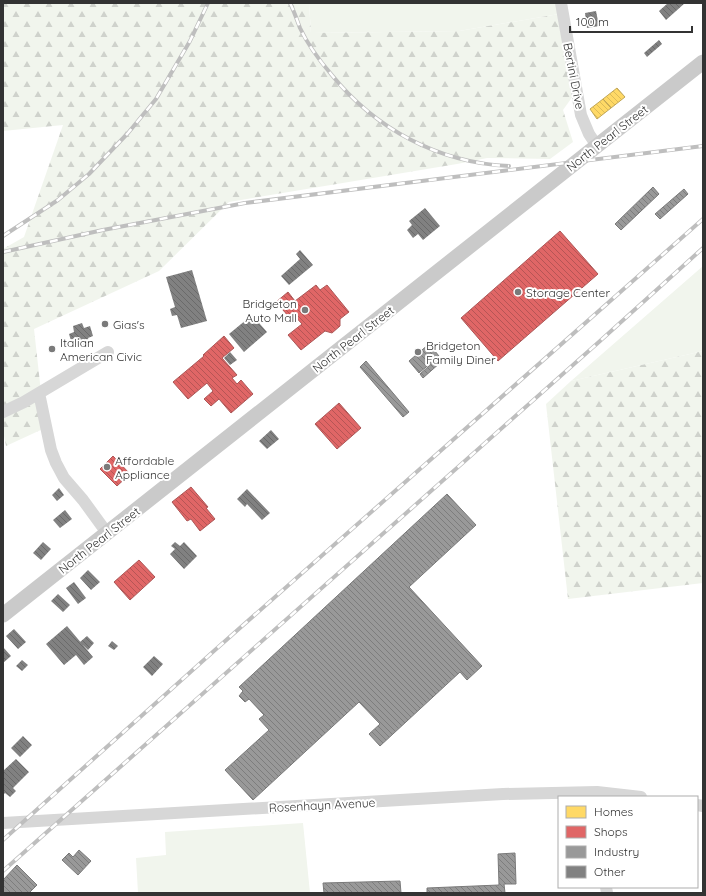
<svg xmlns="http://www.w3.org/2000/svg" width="706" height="896" font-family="Quicksand,sans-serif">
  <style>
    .green { fill: #f1f5ed }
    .forest { fill: url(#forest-firs) }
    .homes { fill: url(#homes-back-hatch); stroke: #c2a757 }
    .shops { fill: url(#shops-back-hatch); stroke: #ac5757 }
    .industry { fill: url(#industry-back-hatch); stroke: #7a7a7a }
    .building { fill: url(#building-back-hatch) }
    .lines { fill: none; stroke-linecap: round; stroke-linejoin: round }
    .minor { stroke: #d7d7d7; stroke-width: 12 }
    .major { stroke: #cacaca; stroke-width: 15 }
    .rail-casing { stroke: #bebebe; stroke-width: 4 }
    .rail { stroke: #fff; stroke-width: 2.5; stroke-dasharray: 8; stroke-linecap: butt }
    .poi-dot { fill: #7a7a7a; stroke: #fff; stroke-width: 1.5 }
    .labels { text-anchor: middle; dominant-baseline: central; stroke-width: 4; stroke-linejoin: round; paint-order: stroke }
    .street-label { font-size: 12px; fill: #333; stroke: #fff }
    .poi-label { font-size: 12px; fill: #333; stroke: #fff; text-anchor: start }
  </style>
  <defs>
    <pattern id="forest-firs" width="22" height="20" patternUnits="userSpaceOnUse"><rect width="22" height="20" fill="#f1f5ed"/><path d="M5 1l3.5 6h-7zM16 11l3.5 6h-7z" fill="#cfd2cc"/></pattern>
    <pattern id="homes-back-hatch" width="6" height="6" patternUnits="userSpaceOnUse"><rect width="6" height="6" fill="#ffd966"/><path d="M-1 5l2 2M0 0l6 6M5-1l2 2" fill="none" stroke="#dbbb59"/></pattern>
    <pattern id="shops-back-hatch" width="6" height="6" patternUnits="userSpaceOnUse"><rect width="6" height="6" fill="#e06666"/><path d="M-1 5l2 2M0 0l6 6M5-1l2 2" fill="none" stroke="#b65555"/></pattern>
    <pattern id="industry-back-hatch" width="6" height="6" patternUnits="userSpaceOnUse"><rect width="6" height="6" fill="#999"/><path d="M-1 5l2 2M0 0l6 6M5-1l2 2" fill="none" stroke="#7d7d7d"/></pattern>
    <pattern id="building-back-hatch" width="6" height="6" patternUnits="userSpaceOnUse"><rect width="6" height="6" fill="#818181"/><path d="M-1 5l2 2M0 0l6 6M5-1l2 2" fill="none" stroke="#6a6a6a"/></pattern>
  </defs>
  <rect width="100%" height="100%" fill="#fff"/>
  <path class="green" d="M309 3H557L559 14 459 31 311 33Z
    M703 266V351L571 381Z
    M303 823 310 893H138L136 858 166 855 165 832Z"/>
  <path class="forest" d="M3 3H309L311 33 459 31 559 14 573 96 563 110 573 142 550 159 487 158 457 164 229 202 159 271 34 329 45 428 6 446 3 431V249L24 237 63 125 3 131Z
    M703 351V583L568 599 546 404 571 381Z"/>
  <path class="homes" d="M617 88 625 97 611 108 603 99Z
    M603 99 611 108 597 119 590 109Z"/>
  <path class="shops" d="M560 231 598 274 498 361 461 318Z
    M316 285 320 290 327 285 349 312 340 319V326L332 333 325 331 301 350 288 335 302 324 293 314 289 317 276 302 288 292 295 301Z
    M224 336 234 348 222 358 237 375 232 378 237 384 241 380 253 394 231 413 219 399 211 406 204 399 213 391 207 383 188 399 173 382 204 356 203 355Z
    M339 403 361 428 337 449 315 424Z
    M113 456 130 474 117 486 100 469Z
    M191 487 208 507 206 508 215 519 200 531 191 519 187 521 172 502Z
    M139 560 155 577 130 600 114 582Z"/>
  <path class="industry" d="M653 187 659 194 621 230 615 224Z
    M684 189 688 194 660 219 655 214Z
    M429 344 439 356 419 373 409 361Z
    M438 358 441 362 423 378 420 374Z
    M366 361 409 412 403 417 360 367Z
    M447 494 476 525 409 587 482 666 467 680 460 672 380 746 369 734 380 724 359 702 253 800 225 770 269 730 259 719 264 715 249 699 245 702 239 696 243 691 239 687Z
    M79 850 91 861 78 875 62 860 69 853 73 857Z
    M515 853 516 884H504L505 893H427V888L499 885 498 854Z
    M17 865 37 885 29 893H3V880Z
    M400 881 401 893H324L323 883Z"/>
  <path class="building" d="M668 3H685L666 20 659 11Z
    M596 11 599 26 587 28 585 13Z
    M659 40 662 44 647 57 644 53Z
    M425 208 440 226 423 240 418 234 413 238 407 230 412 225 409 221Z
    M300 250 313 265 289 285 281 276 300 259 296 254Z
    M192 270 207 321 181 328 177 315 172 316 170 309 175 307 166 277Z
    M252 315 267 332 244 352 229 334Z
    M82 323 84 328 90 326 93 336 88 338 90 344 80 346 79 342 72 344 69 334 74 332 73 326Z
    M230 352 237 360 230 365 224 358Z
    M271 430 279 439 267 449 259 441Z
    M59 488 64 495 57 501 52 495Z
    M247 489 270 513 262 520 247 504 245 507 237 499Z
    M65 510 72 519 60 528 53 520Z
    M43 542 51 549 41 560 33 553Z
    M175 542 180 546 184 542 197 556 184 569 170 554 175 549 171 546Z
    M88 570 100 582 91 590 80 578Z
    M74 582 86 598 78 604 66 588Z
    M58 594 70 605 63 612 51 601Z
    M67 626 93 657 84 665 76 655 64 665 46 644Z
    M14 629 26 642 18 649 6 636Z
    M87 636 94 643 88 650 80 642Z
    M112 641 118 646 114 650 108 646Z
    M3 647 11 656 3 663Z
    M154 656 163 664 152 676 143 667Z
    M22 660 28 665 22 671 16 666Z
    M23 736 32 745 20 757 11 748Z
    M16 759 29 772 13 788 16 791 10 797 5 793 3 795V771Z"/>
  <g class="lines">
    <path class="minor" d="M561 3 581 115 589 134 597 146
      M39 393 51 450 56 463 64 478 83 500 107 533
      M3 412 24 402 108 352
      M697 805 703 806
      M3 823 503 794 597 792 641 797
      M606 887 607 893"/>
    <path class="major" d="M3 615 703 62"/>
    <defs>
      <path id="rail" d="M290 3C294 11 297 20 300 28 308 45 319 60 331 74 375 129 439 163 509 166
        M3 236 58 200 89 174 128 133 156 99 190 41 208 3
        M3 252 103 230 245 203 703 146
        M3 840 215 650 703 219
        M3 871 600 341 703 248"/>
    </defs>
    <use href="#rail" class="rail-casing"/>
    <use href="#rail" class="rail"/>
  </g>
  <g class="poi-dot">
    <circle cx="518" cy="292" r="4"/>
    <circle cx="305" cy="310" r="4"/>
    <circle cx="105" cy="324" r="4"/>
    <circle cx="52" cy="349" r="4"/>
    <circle cx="418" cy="352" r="4"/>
    <circle cx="107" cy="467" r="4"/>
  </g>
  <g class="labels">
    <g class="street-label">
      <text transform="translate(574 76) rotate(79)">Bertini Drive</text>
      <text transform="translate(607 138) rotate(-38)">North Pearl Street</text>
      <text transform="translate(353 339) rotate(-38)">North Pearl Street</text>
      <text transform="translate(99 540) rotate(-38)">North Pearl Street</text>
      <text transform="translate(322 805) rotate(-3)">Rosenhayn Avenue</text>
    </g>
    <g class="poi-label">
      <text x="526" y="292">Storage Center</text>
      <text x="297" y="303" text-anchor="end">Bridgeton<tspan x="297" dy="14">Auto Mall</tspan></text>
      <text x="113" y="324">Gias's</text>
      <text x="60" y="342">Italian<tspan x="60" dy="14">American Civic</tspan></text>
      <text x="426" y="345">Bridgeton<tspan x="426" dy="14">Family Diner</tspan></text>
      <text x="115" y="460">Affordable<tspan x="115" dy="14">Appliance</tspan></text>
    </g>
  </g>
  <rect width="706" height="896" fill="none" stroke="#333333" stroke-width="8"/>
  <rect x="558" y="796" width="140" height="92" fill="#ffffff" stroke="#adadad"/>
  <rect x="566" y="806" width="20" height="12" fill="#ffd966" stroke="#adadad"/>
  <text x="594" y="816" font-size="12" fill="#333333">Homes</text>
  <rect x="566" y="826" width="20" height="12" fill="#e06666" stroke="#adadad"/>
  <text x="594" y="836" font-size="12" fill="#333333">Shops</text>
  <rect x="566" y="846" width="20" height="12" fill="#999999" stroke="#adadad"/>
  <text x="594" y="856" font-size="12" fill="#333333">Industry</text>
  <rect x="566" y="866" width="20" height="12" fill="#818181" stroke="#adadad"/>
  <text x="594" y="876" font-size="12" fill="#333333">Other</text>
  <path d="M570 26v6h122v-6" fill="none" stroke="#333333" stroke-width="2"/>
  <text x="576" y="26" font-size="12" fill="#333333" stroke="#ffffff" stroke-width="3" paint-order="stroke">100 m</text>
</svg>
